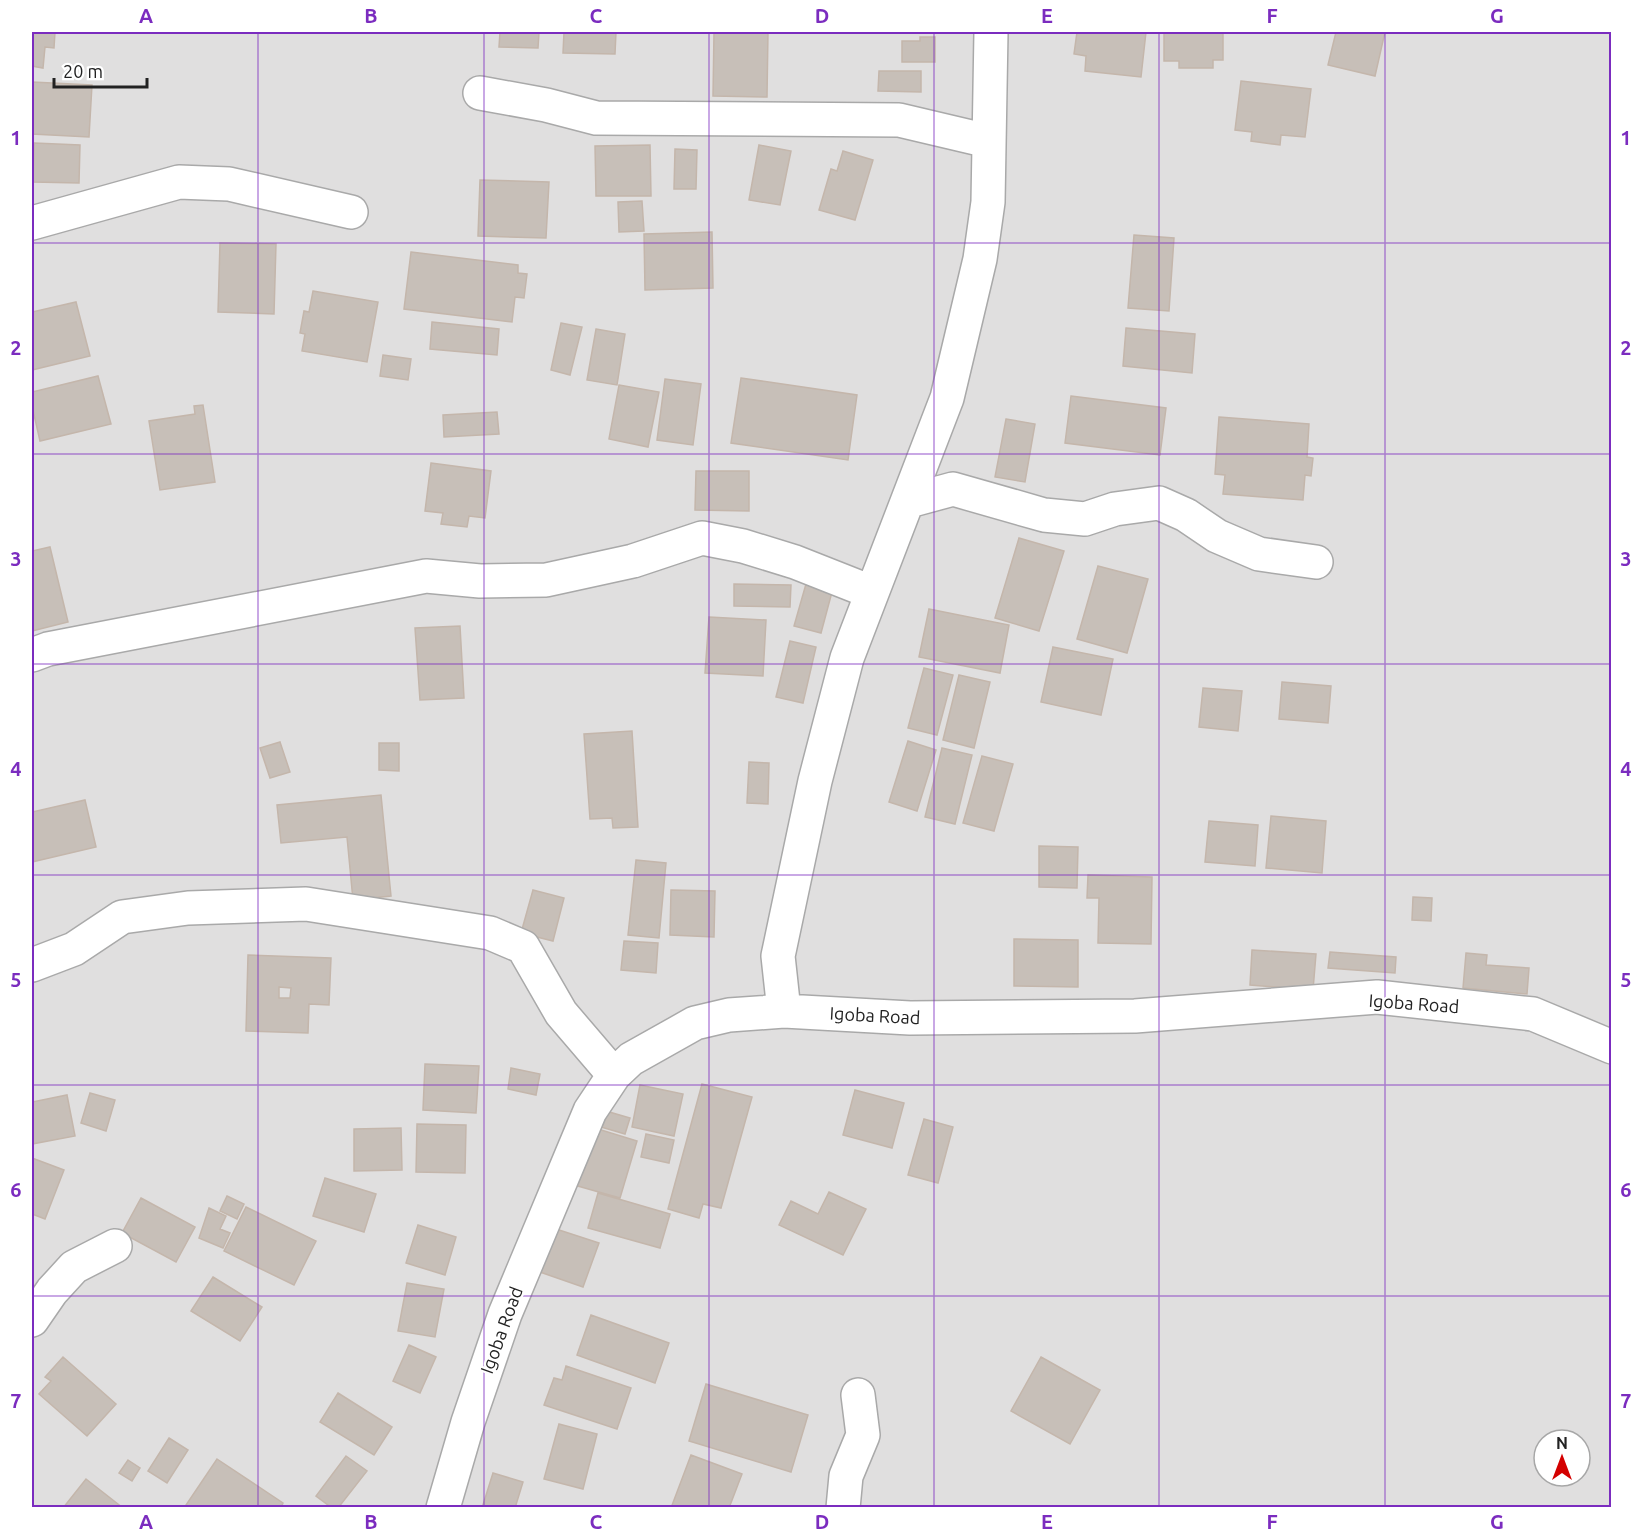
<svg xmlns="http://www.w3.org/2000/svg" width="1643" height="1539" font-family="Ubuntu,sans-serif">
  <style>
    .residential { fill: #e0dfdf; fill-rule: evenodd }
    .building { fill: #c7bfb8; stroke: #c4b6ab; stroke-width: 1.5; fill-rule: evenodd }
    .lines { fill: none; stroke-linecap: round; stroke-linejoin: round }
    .minor-casing { stroke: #a9a9a9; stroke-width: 36 }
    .minor { stroke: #fff; stroke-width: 33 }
    .grid { fill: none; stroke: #7b2cbf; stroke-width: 1.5; stroke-opacity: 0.55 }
    .labels { text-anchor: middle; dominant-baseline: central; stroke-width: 4.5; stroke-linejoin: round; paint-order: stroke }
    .street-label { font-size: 18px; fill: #222; stroke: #fff }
    .neatline { fill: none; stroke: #7b2cbf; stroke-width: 2 }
    .grid-label { font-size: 20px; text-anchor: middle; font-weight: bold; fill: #7b2cbf }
  </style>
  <rect width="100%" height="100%" fill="#f2efe9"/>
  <path class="residential" d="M32 32H1611V1507H32ZM1544 1440H1580V1476H1544Z"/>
  <path class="building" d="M32 32H55L54 48 45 47 43 68 32 66Z
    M500 32H539L538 48 499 47Z
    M564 32H616L615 54 563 53Z
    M714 32H768L767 97 713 96Z
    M1077 32H1146L1141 77 1085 71 1086 56 1074 54Z
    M1164 32H1231L1223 33V60H1213V68H1179V61H1164Z
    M1336 32H1385L1375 76 1328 65Z
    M920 37H935V62H902V41H920Z
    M879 71H921V92L878 91Z
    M1241 81 1311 89 1305 137 1281 135 1280 145 1251 141 1252 132 1235 130Z
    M32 82 92 85 89 137 32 134Z
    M34 143 80 145 79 183 33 182Z
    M650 145 651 196H596L595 146Z
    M759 145 791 151 780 205 749 200Z
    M675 149 697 150 696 189H674Z
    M843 151 873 160 855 220 819 210 831 169 837 171Z
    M480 180 549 182 546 238 478 236Z
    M642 201 644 231 619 232 618 202Z
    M712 232 713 288 645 290 644 234Z
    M1134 235 1174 238 1169 311 1128 308Z
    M220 243 276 244 274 314 218 312Z
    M411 252 518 265V273L527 274 524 298 515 297 512 322 404 309Z
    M313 291 378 302 367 362 302 351 305 334 300 333 304 311 309 312Z
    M76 302 90 356 32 370V312Z
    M432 322 499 329 497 355 430 349Z
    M561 323 582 327 570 375 551 370Z
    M1126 328 1195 334 1192 373 1123 366Z
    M596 329 625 334 617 385 587 380Z
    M383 355 411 359 408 380 380 376Z
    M98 376 111 424 40 441 32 406V392Z
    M741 378 857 395 848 460 731 443Z
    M665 379 701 384 693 445 657 440Z
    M619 385 659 392 648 447 609 439Z
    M1071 396 1166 408 1160 455 1065 443Z
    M203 405 215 482 160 490 149 421 195 414 194 406Z
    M497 412 499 434 444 437 443 415Z
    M1219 417 1309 424 1307 457 1313 458 1311 476 1305 475 1303 500 1223 494 1225 475 1215 474Z
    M1006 419 1035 424 1025 482 995 477Z
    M431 463 491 471 485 518 469 516 467 527 441 524 443 513 425 511Z
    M696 471H749V511L695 510Z
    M1019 538 1064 551 1039 631 995 618Z
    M50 547 68 622 32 631V551Z
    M1098 566 1148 579 1127 653 1077 639Z
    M734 584 791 585 790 607 734 606Z
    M806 584 832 592 821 633 794 626Z
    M929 609 1009 625 1000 673 919 657Z
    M709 617 766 620 763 676 705 673Z
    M460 626 464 698 420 700 415 628Z
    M790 641 816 647 803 703 776 697Z
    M1053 647 1113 659 1101 715 1041 702Z
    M924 668 953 675 937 735 908 728Z
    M959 675 990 682 974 748 943 740Z
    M1282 682 1331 686 1328 723 1279 719Z
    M1203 688 1242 691 1238 731 1199 727Z
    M632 731 638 827 613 828 612 818 590 819 584 734Z
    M908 741 936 750 917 811 889 802Z
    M280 742 290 772 270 778 260 748Z
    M379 743H399V771L379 770Z
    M942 748 972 755 955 824 925 817Z
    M982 756 1013 764 994 831 963 823Z
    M749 762 769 763 768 804 747 803Z
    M381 795 391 896 353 900 347 837 281 843 277 805Z
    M85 800 96 847 32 862V812Z
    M1271 816 1326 821 1322 873 1266 868Z
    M1209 821 1258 825 1255 866 1205 862Z
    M1039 846 1078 847 1077 888 1039 887Z
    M636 860 666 863 659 938 628 935Z
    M1088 875 1152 877 1151 944 1098 943 1099 898H1087Z
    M533 890 564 898 553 941 521 933Z
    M671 890 715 891 714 937 670 935Z
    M1413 897 1432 898 1431 921 1412 920Z
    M1014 939 1078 940V987L1014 986Z
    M624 941 658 943 656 973 621 970Z
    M1252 950 1316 954 1313 990 1250 985Z
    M1330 952 1396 957 1395 973 1328 968Z
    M1466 953 1487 955 1486 965 1529 968 1527 994 1463 988Z
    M248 955 331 958 329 1005 309 1004 308 1033 246 1031ZM279 987 291 988 290 998H279Z
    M425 1064 479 1066 476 1113 423 1110Z
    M511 1068 540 1074 536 1095 508 1089Z
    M702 1084 752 1097 721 1208 703 1204 699 1218 668 1209Z
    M640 1085 683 1094 674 1136 632 1127Z
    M855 1090 904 1103 892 1148 843 1135Z
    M90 1093 115 1100 106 1131 81 1123Z
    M67 1095 75 1136 32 1144V1102Z
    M606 1111 630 1118 625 1134 601 1127Z
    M924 1119 953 1127 938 1183 908 1175Z
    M417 1124 466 1125 465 1173 416 1172Z
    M585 1125 637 1141 620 1198 567 1183Z
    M401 1128 402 1170 354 1171V1129Z
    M646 1134 674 1140 669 1163 641 1157Z
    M32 1158 64 1170 45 1219 32 1214Z
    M325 1178 376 1194 364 1232 313 1216Z
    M829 1192 866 1209 843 1255 779 1225 791 1201 818 1214Z
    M598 1193 670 1214 660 1248 588 1228Z
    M227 1196 244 1204 237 1219 220 1211Z
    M141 1198 195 1227 176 1262 122 1233Z
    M246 1207 316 1241 294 1285 224 1251Z
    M209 1208 226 1216 220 1229 230 1233 223 1248 199 1238Z
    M418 1225 456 1237 445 1275 406 1263Z
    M553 1228 599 1243 583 1287 537 1271Z
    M213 1277 262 1307 240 1341 191 1311Z
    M407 1283 444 1289 435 1337 398 1331Z
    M591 1315 669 1343 655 1383 577 1355Z
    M409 1345 436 1357 420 1393 393 1381Z
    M63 1357 116 1404 87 1436 39 1394 51 1381 45 1377Z
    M1041 1357 1100 1390 1070 1444 1011 1411Z
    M566 1366 631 1388 617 1429 544 1405 554 1378 562 1380Z
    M706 1384 808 1415 791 1472 689 1441Z
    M338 1393 392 1427 374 1455 320 1422Z
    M559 1424 597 1434 583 1489 544 1479Z
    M169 1438 188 1450 167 1483 148 1471Z
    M691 1455 742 1474 729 1508H671Z
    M346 1456 367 1471 338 1508H332L316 1496Z
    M217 1459 283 1503 281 1508H184Z
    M128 1460 140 1468 132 1481 119 1473Z
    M493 1473 523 1482 515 1508H482Z
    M86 1479 123 1508H63Z"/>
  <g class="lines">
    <defs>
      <path id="minor" d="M480 93 546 105 596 118 899 120 988 141
        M32 223 179 182 229 184 351 212
        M909 501 953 489 1044 515 1085 519 1115 509 1159 503 1186 515 1217 536 1259 554 1316 562
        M32 655 48 649 426 576 480 581 546 580 633 561 702 538 743 546 795 562 871 592
        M32 965 74 949 122 917 188 908 306 904 490 933 523 947 561 1013 614 1075
        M784 1011 778 956 815 781 847 658 947 398 980 259 988 202 991 32
        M32 1320 52 1291 74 1267 115 1246
        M443 1508 468 1422 505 1314 590 1111 614 1075 631 1059 695 1023 729 1015 784 1011 910 1018 1135 1016 1377 997 1533 1014 1612 1047
        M843 1508 846 1476 863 1435 858 1395"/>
    </defs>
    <use href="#minor" class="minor-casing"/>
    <use href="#minor" class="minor"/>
  </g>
  <path class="grid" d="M258 32V1508M484 32V1508M709 32V1508M934 32V1508M1159 32V1508M1385 32V1508M32 243H1612M32 454H1612M32 664H1612M32 875H1612M32 1085H1612M32 1296H1612"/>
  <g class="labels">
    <g class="street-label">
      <text transform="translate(1414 1003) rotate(4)">Igoba Road</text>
      <text transform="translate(875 1015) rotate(3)">Igoba Road</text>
      <text transform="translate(501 1330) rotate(-70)">Igoba Road</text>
    </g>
  </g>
  <rect width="1643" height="1539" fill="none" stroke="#ffffff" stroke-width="66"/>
  <g transform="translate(1562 1458)"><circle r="28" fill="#ffffff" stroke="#a7a7a7" stroke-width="1.5"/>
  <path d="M0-4.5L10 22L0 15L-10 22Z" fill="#d40000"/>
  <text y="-9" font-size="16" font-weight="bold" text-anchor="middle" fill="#222222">N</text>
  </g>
  <path d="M54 78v9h93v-9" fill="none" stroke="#222222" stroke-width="3"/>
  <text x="63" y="78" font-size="18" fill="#222222" stroke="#ffffff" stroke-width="4.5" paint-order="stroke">20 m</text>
  <rect x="33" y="33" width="1577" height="1473" class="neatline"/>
  <g class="grid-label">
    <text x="146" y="23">A</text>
    <text x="371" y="23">B</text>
    <text x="596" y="23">C</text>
    <text x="822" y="23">D</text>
    <text x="1047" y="23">E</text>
    <text x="1272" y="23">F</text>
    <text x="1497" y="23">G</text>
    <text x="16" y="145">1</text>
    <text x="1626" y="145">1</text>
    <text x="16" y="355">2</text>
    <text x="1626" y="355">2</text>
    <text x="16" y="566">3</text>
    <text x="1626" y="566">3</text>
    <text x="16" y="776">4</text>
    <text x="1626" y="776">4</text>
    <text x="16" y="987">5</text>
    <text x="1626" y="987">5</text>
    <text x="16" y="1197">6</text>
    <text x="1626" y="1197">6</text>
    <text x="16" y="1408">7</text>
    <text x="1626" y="1408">7</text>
    <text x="146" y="1529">A</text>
    <text x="371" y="1529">B</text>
    <text x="596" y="1529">C</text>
    <text x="822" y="1529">D</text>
    <text x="1047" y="1529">E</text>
    <text x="1272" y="1529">F</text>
    <text x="1497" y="1529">G</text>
  </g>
</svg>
